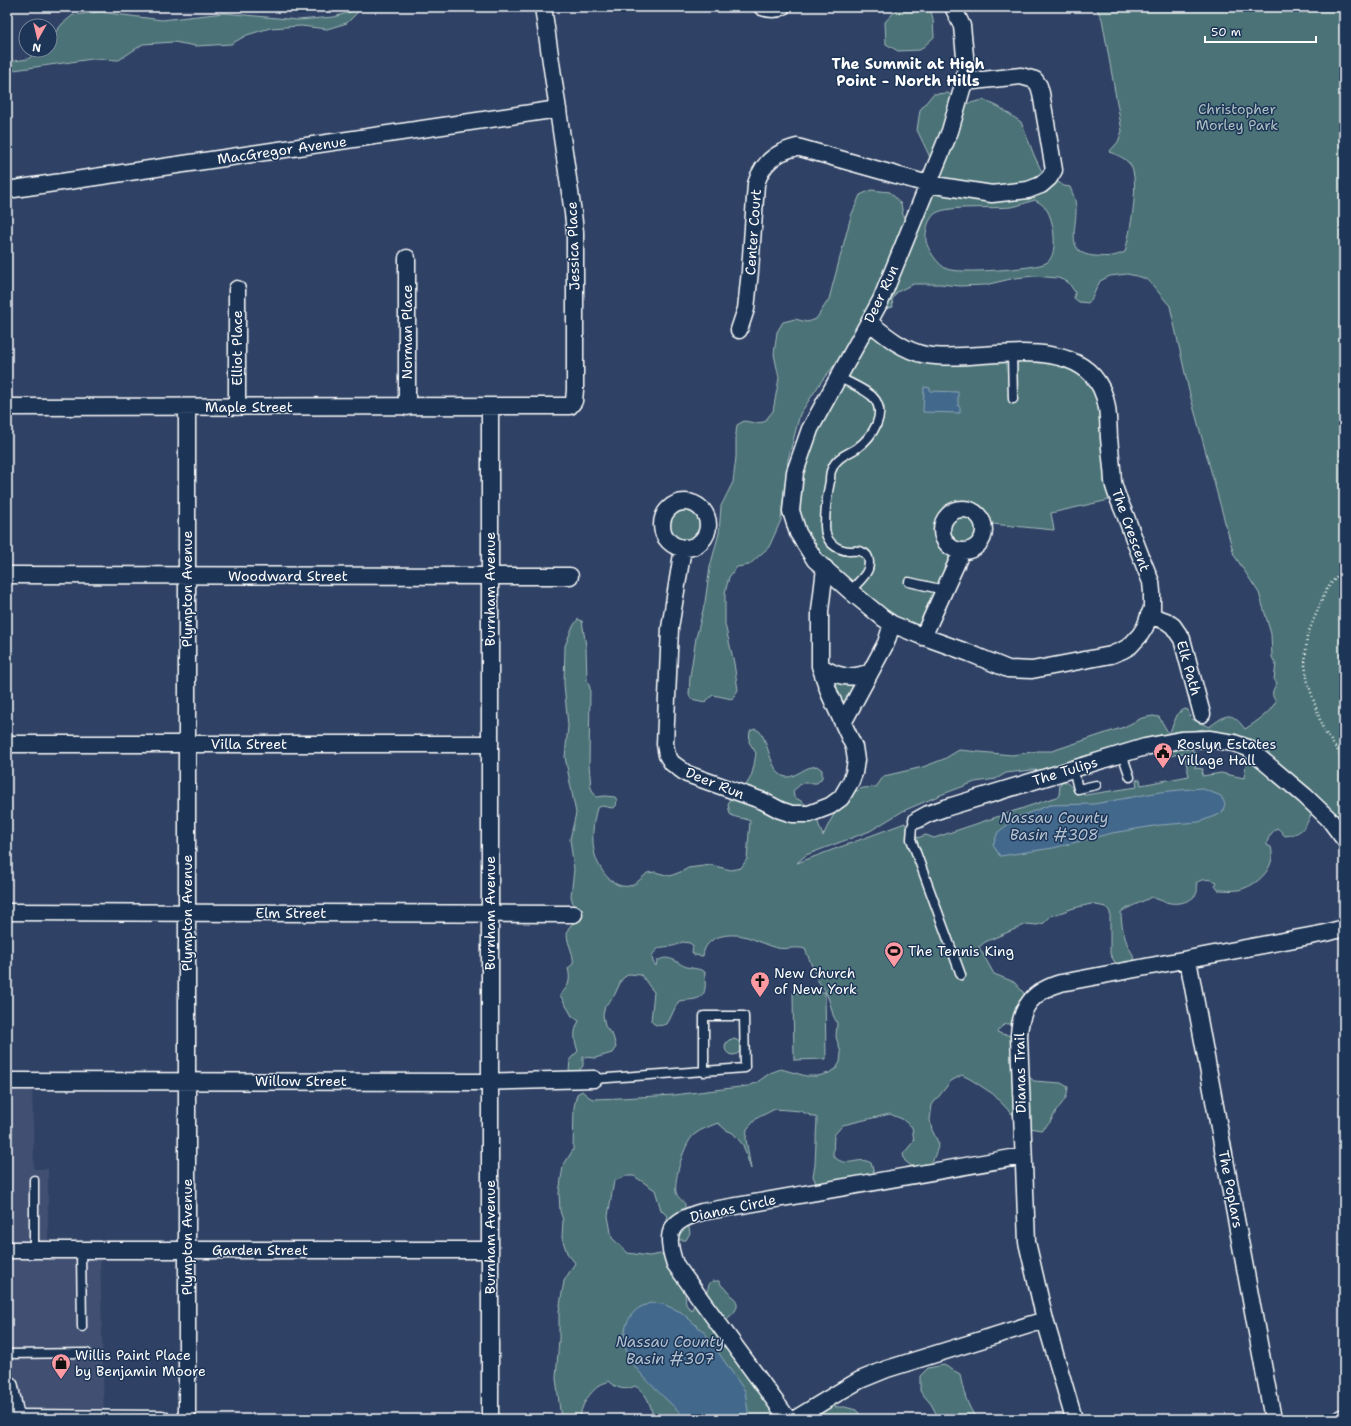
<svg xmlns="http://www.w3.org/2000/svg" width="1351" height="1426" font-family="'Shantell Sans',sans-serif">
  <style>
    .built { fill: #404f72 }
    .green { fill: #4b7377; stroke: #a5b9bb; fill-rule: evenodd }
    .water { fill: #43698b; stroke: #8ea5b9 }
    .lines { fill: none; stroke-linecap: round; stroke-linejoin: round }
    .service-casing { stroke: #fff; stroke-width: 11 }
    .minor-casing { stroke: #fff; stroke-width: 19 }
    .secondary-casing { stroke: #fff; stroke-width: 25 }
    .path { stroke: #fff; stroke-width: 2.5; stroke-dasharray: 1 3; stroke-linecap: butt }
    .service { stroke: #1d3557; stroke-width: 8 }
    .minor { stroke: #1d3557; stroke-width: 16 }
    .secondary { stroke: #1d3557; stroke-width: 22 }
    .labels { text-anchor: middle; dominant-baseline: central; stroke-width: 3; stroke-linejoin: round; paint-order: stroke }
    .park-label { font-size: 14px; fill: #aec0c2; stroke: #1d3557 }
    .street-label { font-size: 14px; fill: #fff; stroke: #1d3557 }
    .poi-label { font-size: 14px; fill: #fff; stroke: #1d3557; text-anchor: start }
    .neighbourhood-label { font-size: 15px; font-weight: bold; fill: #fff; stroke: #1d3557 }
    .water-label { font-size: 15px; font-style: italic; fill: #b4c3d1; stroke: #1d3557 }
  </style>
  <rect width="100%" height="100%" fill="#2f4265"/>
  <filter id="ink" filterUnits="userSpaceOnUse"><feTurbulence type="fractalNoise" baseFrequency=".025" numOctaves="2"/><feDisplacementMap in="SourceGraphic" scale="8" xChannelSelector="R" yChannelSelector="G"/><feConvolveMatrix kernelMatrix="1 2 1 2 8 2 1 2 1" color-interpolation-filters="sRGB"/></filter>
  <g filter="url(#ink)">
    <path class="built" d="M7 1081H32L34 1169H48V1249L100 1250 104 1418 7 1419Z"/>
    <path class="green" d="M899 7H930L933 19 934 37 920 50 898 51 886 44 885 22Z
      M1096 7H1344V839L1312 812C1306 827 1302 834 1285 836 1282 834 1281 830 1277 828 1272 832 1267 838 1267 845L1271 847C1277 868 1257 886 1238 890 1231 891 1224 890 1218 890L1215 886 1217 882C1210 879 1203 878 1196 883 1203 898 1183 905 1170 903 1164 902 1157 899 1151 897 1143 902 1128 907 1121 912 1121 924 1124 937 1129 948 1132 953 1134 956 1134 963L1117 966 1110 954V912L1106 907 1091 904 1074 908 1051 916 1044 923 1037 925 1027 924 985 942 979 947 994 974 1014 982 1023 992 1030 1006V1019L1025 1024C1012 1025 1005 1020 997 1032L1002 1034 1013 1036 1027 1075 1034 1081 1061 1083 1068 1087C1067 1100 1064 1100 1057 1110 1050 1120 1053 1122 1041 1130L1029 1128 1011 1113 993 1094 970 1079 962 1075 951 1081 932 1105 930 1120 932 1130 939 1144C934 1157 933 1168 917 1170L905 1161 903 1154 914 1141 912 1127 902 1119 890 1114 843 1125 834 1135 833 1156C848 1170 858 1155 871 1163L875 1177 817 1186 813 1176 815 1165 817 1118 800 1111 775 1109 757 1118 747 1129 746 1139 751 1169 743 1145 733 1133 726 1130 718 1123C711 1126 701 1129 695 1134 684 1142 674 1179 676 1192 677 1197 682 1200 685 1204V1209L690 1233 686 1240H674L669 1229 667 1216 661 1210 655 1190 634 1176H626L614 1181 608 1216 612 1238 628 1253 649 1256 661 1254 678 1262 681 1284 685 1293 686 1304 688 1307 692 1310C693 1302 700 1301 705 1295 709 1290 707 1285 712 1281H719L722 1286 730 1292V1295C744 1304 735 1313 725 1320L790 1413 830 1404 836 1407H845L856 1410 864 1419H648L652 1416C652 1405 645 1391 635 1386 625 1391 617 1389 609 1381 606 1383 603 1383 600 1385 590 1392 580 1406 580 1419H561L556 1378 559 1339V1311L564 1281 575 1263 567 1253 562 1238 563 1220 560 1211 559 1193 563 1166 573 1150 574 1107 577 1094 582 1091 589 1097 593 1099 621 1098 674 1095 748 1086 756 1083 770 1073 781 1069 806 1076H818L829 1073 836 1069 840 1062 841 1053 836 1037 837 1023 833 1015 830 1003 825 990 818 981 805 949C796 946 786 950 777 948 767 946 757 940 747 937 730 932 705 935 703 956L694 955 692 952 693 946 690 943 682 942C670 951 660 941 652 956L653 962 656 966 657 961C670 953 677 964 687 967 694 969 699 968 705 972 704 978 706 983 705 988 704 1002 689 999 679 1001 674 1008 672 1016 667 1024 660 1026 656 1027 651 1021L654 992C648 986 646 980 641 975L629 974 622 979 614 996 605 1006 603 1015 605 1026 613 1036 616 1047 612 1053 595 1058 583 1057V1066L577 1073 569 1072 570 1059 578 1051C574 1040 573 1031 579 1021L572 1016 560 995C569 986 571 981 568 968L573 964C575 952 564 941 568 929 570 925 574 923 577 920L571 896 574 869 570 839 576 813 565 757 568 726 564 684 565 646 572 628 578 619 582 621 586 646 587 680 590 688 589 764 591 788 596 797 605 796 615 797 617 800 616 806 612 808 602 806 597 808C593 822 591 841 595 855 599 869 612 889 629 886 636 884 642 878 647 873L655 872 670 876 683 871 688 868 711 865 731 870 741 868 747 859 750 821C743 817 736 819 730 814L728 805 729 800C734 795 740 792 744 787 753 778 754 765 756 753L749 742 750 731 755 729C755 729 760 731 760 732 769 742 771 778 788 777 795 776 801 771 808 768 810 767 814 767 817 766L822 770V778L817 783H802L793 791 794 797C815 808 815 815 823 836 831 818 842 797 860 789 864 787 871 788 876 787L884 776 923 767 944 759 959 750 1012 755 1038 751H1052L1124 727 1142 718 1153 716 1159 717 1169 734 1178 713 1185 709 1188 710 1190 717 1192 719 1209 727C1226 715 1230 709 1245 729 1256 722 1270 713 1276 701 1270 695 1273 689 1277 683L1274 679 1276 665 1272 657 1271 634 1259 593 1234 555 1189 391 1170 306 1149 281 1141 277 1127 274 1110 276 1100 281 1091 300 1088 303 1079 302 1074 298 1075 292 1068 282 1058 278 1034 276 1015 278 985 285 960 286 940 284H913L897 292 892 300 893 307 882 310 842 356 823 379 800 414 788 460 781 520 769 547 749 565 737 567 729 577 725 593V624L734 663 738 690 732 699 713 695 705 702 691 699 689 695 690 676 696 638 705 602 710 567 719 533 721 506 733 482 736 457V433L737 425 744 421 755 423 764 422 773 411 779 378 774 354 777 332 783 322 795 319 807 322 816 319 829 299 851 216 860 195 871 190 890 192 901 204 904 220 931 201 938 174 917 130 920 110 933 94 948 93 965 104 984 100 999 107 1021 122 1034 155 1041 170 1064 186 1070 187C1073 194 1076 201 1076 208 1077 228 1064 254 1095 256 1108 257 1113 257 1125 252 1130 232 1139 187 1132 168 1128 159 1118 155 1109 152L1118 142 1122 131 1102 19ZM1035 200C1040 203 1045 206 1048 212 1054 223 1059 256 1046 263 1035 269 958 274 947 269 938 265 928 250 926 241 925 232 928 218 936 213 950 205 993 209 1011 207 1019 206 1027 202 1035 200ZM1203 729 1207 732 1248 748 1244 778 1221 773 1202 776 1203 769 1195 768 1196 753 1189 748 1169 751 1170 756 1184 753 1189 776 1141 785 1140 779 1136 780 1137 787 1085 795C1071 793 1074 785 1063 781L1060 784 1059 796 934 838 926 835 917 838 916 832 911 840 905 823 797 863 806 855 870 831 903 811 943 794 975 782 996 779 1006 773 1032 770 1041 771 1138 744 1151 737 1161 735 1169 736Z
      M362 8 347 23 327 29 301 26 270 28 247 35 231 44 196 46 174 42 143 44 119 60 92 59 7 71V62L28 59 39 50H50V39L62 24 73 15 100 12 162 20 224 13 298 20 334 17Z
      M869 322 908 350 1040 354 1092 375 1118 498 1051 513 1054 530 982 523C985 535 980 544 969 550L923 637 892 624 798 533 795 472Z
      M662 525a23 23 0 1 1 46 0a23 23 0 1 1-46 0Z
      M833 673 862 675 843 723 830 695Z
      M825 992 826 1059 794 1060 793 993Z
      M725 1047a8 8 0 1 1 16 0a8 8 0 1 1-16 0Z
      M944 1365 960 1374C963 1391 967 1406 977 1419H939L931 1404 920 1391V1376L928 1368Z"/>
    <path class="water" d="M924 387 930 388V391L958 392V406L960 407V413L923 412Z
      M1201 788 1221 796 1225 804 1222 813 1199 822 1160 825 1112 833 1053 848 1000 856 993 845 998 832 1018 817 1050 805 1094 804 1160 792Z
      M650 1303 663 1304 681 1312 705 1333 745 1391 748 1411 747 1419H687C673 1405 632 1370 627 1353 622 1338 624 1321 636 1310 639 1307 646 1305 650 1303Z"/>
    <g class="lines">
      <defs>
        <path id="service" d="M1012 353 1013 399
          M838 377C848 382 864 389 872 396 889 413 872 437 857 448 848 454 836 457 832 469 830 472 830 477 830 481 827 496 825 511 825 526 825 542 836 550 850 551 854 551 859 550 862 552 871 555 870 567 866 573 862 580 855 585 850 591
          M909 582 944 590
          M1122 754 1130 777
          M1073 768 1078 789 1096 785
          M917 820 912 826 911 839 961 975
          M594 1079 745 1068 744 1016H704V1072
          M34 1180V1250
          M81 1250 82 1327
          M7 1354 87 1353"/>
        <path id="minor" d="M762 7C768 9 776 10 782 7
          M7 190 558 109
          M407 258V407
          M237 289V407
          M869 322C886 336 904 351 926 355 974 364 1073 330 1101 388 1109 404 1108 421 1109 438 1110 448 1111 458 1112 468 1113 474 1112 480 1114 486 1117 497 1122 507 1126 517 1134 539 1142 560 1151 582L1152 592V608L1145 627 1140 635 1130 646 1123 650 1111 655 1032 670 1008 669 969 653 919 635 892 624 883 618 850 591 815 560 798 533 791 511 795 472 810 429 881 300 950 131 964 82 966 66 962 26 953 7
          M739 330 746 309 750 271 756 184C762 163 776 152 797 147L928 184 992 194 1028 190 1041 185 1049 178 1054 170 1041 93 1039 86 1035 80 1021 76 964 82
          M7 407 570 406 574 401 575 390V232L573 213 543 7
          M662 525a23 23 0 1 1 46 0a23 23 0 1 1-46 0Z
          M942 530a21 21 0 1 1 42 0a21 21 0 1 1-42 0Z
          M683 548 670 628 665 744 667 755 672 763 687 774 763 801 780 810 792 814H809L830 806 841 798 851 781 854 773 856 760 854 747 830 695 820 666V611L825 568
          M7 575 570 576
          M1149 615 1166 621 1173 626 1182 639 1202 714
          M923 637 962 551
          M820 666C838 677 850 680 870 672
          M843 723 886 643 892 624
          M7 744H490
          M917 820 928 814 945 808 1145 747 1181 740 1209 739 1234 743 1248 748 1305 796 1329 819 1344 839
          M7 912 574 914
          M1188 960 1273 1419
          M7 1081 476 1082 594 1079
          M7 1250H490
          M13 1418 162 1419
          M187 1419V407
          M490 1419V407
          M788 1419 675 1264C664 1233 669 1221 702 1212L1023 1156
          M795 1419 841 1391 860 1380 887 1369 1045 1320
          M1074 1419 1045 1320 1027 1242 1019 1036C1020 1007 1033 991 1061 983L1326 933 1344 928
          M1339 1419 1344 1417"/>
        <path id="secondary" d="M7 1387 13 1419"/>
      </defs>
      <use href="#service" class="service-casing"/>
      <use href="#minor" class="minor-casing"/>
      <use href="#secondary" class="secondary-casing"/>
      <path class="path" d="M1344 567 1326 590 1307 636 1305 665 1308 683 1323 729 1344 760"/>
      <use href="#service" class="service"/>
      <use href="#minor" class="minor"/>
      <use href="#secondary" class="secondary"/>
    </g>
  </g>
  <defs>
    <symbol id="civic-pin" viewBox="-11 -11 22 30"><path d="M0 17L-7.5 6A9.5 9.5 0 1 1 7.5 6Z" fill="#ff9aa2" stroke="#1d3557"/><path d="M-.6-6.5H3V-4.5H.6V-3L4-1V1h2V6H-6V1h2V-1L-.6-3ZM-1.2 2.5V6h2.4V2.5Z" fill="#111"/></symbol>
    <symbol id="stadium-pin" viewBox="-11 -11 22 30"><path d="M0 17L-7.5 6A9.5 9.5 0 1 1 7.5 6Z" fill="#ff9aa2" stroke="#1d3557"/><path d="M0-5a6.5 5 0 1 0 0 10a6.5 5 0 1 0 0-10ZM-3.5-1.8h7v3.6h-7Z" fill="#111"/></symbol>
    <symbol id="church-pin" viewBox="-11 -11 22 30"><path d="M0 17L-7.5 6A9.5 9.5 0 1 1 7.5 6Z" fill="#ff9aa2" stroke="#1d3557"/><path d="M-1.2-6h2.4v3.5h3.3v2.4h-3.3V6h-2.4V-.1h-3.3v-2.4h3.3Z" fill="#111"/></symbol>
    <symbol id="shop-pin" viewBox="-11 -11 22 30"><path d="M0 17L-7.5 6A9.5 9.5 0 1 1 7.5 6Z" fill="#ff9aa2" stroke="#1d3557"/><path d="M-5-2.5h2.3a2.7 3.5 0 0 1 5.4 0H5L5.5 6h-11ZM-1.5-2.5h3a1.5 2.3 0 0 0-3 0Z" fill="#111"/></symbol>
  </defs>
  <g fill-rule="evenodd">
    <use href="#civic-pin" x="1152" y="741" width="22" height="30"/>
    <use href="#stadium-pin" x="883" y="940" width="22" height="30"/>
    <use href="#church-pin" x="749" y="970" width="22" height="30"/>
    <use href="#shop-pin" x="50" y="1352" width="22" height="30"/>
  </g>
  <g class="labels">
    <g class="park-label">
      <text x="1237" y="109">Christopher<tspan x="1237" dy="16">Morley Park</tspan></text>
    </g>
    <g class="street-label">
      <text transform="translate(282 150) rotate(-8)">MacGregor Avenue</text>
      <text transform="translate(753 232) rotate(-86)">Center Court</text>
      <text transform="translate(573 246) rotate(-92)">Jessica Place</text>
      <text transform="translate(881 294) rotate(-65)">Deer Run</text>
      <text transform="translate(407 332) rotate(-90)">Norman Place</text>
      <text transform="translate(237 348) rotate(-90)">Elliot Place</text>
      <text x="249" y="407">Maple Street</text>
      <text transform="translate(1131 530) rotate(70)">The Crescent</text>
      <text x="288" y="576">Woodward Street</text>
      <text transform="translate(187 589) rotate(-90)">Plympton Avenue</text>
      <text transform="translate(490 589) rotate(-90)">Burnham Avenue</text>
      <text transform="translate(1189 668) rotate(74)">Elk Path</text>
      <text x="249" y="744">Villa Street</text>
      <text transform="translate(1065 771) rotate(-17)">The Tulips</text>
      <text transform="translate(715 783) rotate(22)">Deer Run</text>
      <text transform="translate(187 913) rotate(-90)">Plympton Avenue</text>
      <text x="291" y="913">Elm Street</text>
      <text transform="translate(490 913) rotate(-90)">Burnham Avenue</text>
      <text transform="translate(1020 1073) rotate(-91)">Dianas Trail</text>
      <text x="301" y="1081">Willow Street</text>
      <text transform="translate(1231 1189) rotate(79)">The Poplars</text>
      <text transform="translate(733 1208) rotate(-12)">Dianas Circle</text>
      <text transform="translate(187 1237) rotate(-90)">Plympton Avenue</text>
      <text transform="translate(490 1237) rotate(-90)">Burnham Avenue</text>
      <text x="260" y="1250">Garden Street</text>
    </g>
    <g class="poi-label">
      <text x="1177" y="744">Roslyn Estates<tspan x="1177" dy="16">Village Hall</tspan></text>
      <text x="908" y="951">The Tennis King</text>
      <text x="774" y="973">New Church<tspan x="774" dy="16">of New York</tspan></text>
      <text x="75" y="1355">Willis Paint Place<tspan x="75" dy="16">by Benjamin Moore</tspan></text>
    </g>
    <g class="neighbourhood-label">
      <text x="908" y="64">The Summit at High<tspan x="908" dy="17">Point - North Hills</tspan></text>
    </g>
    <g class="water-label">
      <text x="1054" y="818">Nassau County<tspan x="1054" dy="17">Basin #308</tspan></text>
      <text x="670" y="1342">Nassau County<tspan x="670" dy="17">Basin #307</tspan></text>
    </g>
  </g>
  <rect width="1351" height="1426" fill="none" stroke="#1d3557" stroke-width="24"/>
  <rect x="12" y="12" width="1327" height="1402" fill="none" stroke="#fff" stroke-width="1.5" filter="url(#ink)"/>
  <g transform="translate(38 38) rotate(188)"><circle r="19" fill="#1d3557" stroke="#77869a"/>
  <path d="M0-3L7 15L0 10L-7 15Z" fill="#ff9aa2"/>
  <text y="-6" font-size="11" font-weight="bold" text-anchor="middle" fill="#ffffff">N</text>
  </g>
  <path d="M1205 36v6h111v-6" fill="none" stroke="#ffffff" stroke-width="2"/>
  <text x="1211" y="36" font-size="12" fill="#ffffff" stroke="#1d3557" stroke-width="3" paint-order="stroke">50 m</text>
</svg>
